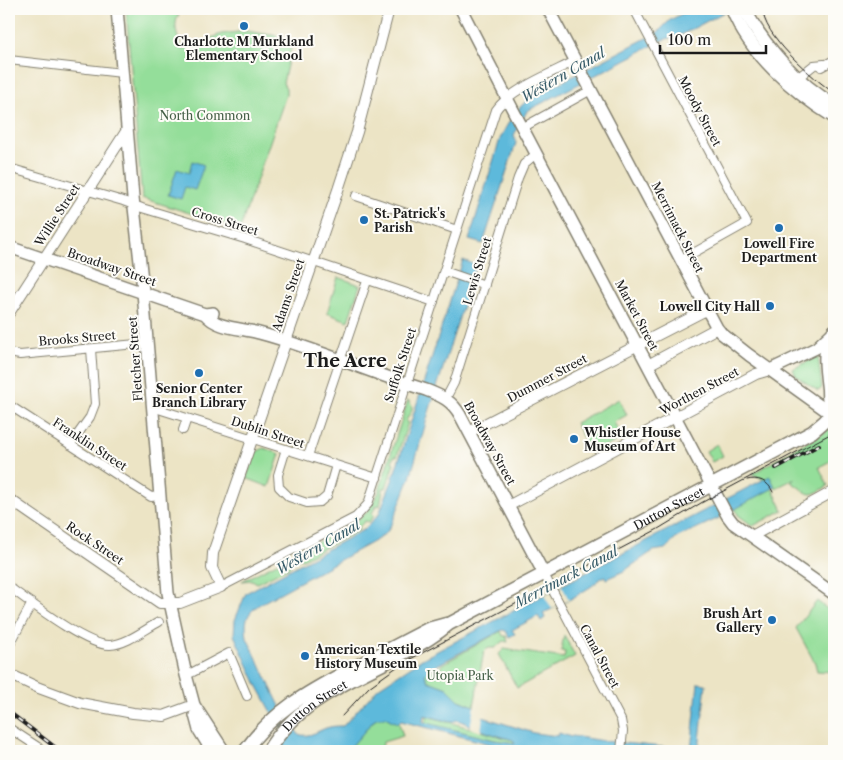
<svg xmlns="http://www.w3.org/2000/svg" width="843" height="760" font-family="'Libre Caslon Text',serif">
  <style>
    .green { fill: #94de9a; stroke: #587d5b }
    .water { fill: #5db9db; stroke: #3c6a7c; fill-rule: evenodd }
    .pier { fill: #ece4c5 }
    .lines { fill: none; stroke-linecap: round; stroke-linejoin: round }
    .minor-casing { stroke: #848070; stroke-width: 10 }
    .tertiary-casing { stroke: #848070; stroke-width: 12 }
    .secondary-casing { stroke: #848070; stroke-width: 14 }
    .primary-casing { stroke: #848070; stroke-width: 15 }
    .minor { stroke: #fff; stroke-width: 8 }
    .tertiary { stroke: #fff; stroke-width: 10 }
    .secondary { stroke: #fff; stroke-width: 11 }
    .primary { stroke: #fff; stroke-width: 12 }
    .tram { stroke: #1c1c1c; stroke-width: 1 }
    .rail-casing { stroke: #1c1c1c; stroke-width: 4 }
    .rail { stroke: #fdfcf7; stroke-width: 2; stroke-dasharray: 5.5; stroke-linecap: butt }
    .poi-dot { fill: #1f6fb2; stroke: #fdfcf7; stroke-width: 2 }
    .labels { text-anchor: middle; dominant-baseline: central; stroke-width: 4; stroke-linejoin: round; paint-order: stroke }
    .poi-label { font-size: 12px; font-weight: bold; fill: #1c1c1c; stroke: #fdfcf7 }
    .street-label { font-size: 12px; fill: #1c1c1c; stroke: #fdfcf7 }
    .park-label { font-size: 12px; fill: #466048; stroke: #fdfcf7 }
    .water-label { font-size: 14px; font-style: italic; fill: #365b68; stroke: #fdfcf7 }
    .district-label { font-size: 18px; font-weight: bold; fill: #1c1c1c; stroke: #fdfcf7 }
  </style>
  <rect width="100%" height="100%" fill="#fdfcf7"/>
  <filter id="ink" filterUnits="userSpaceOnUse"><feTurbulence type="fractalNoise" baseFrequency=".02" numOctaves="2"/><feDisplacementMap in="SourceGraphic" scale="10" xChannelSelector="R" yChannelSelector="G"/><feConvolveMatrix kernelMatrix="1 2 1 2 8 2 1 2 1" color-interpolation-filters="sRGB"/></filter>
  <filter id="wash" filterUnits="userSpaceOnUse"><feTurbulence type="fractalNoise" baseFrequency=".0096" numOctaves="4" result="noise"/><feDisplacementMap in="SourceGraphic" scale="20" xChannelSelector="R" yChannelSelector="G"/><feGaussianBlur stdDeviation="1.12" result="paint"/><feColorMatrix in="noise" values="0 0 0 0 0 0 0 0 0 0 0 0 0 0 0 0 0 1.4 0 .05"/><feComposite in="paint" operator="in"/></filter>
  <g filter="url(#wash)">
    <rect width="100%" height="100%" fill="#ece4c5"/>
    <path class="green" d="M126 9H182C171 25 177 33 182 50L221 34 246 31 278 36 291 48 283 83 286 88V95L240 229 142 198Z
      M338 277 360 285 348 321 327 313Z
      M818 356 822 388 818 391 796 376 793 369Z
      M619 399 627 415 614 422 622 438 592 454 575 423Z
      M408 400C417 412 409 411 406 422L408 423 397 456H394L392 462 394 463 386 488H383L380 506 377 505 372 513 374 516 369 522 365 521 358 528 359 530 303 559 298 558 290 563 291 566 257 583 252 580 242 581 352 524 366 513 378 494Z
      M831 428 834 431V459L819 467 828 486C806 499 812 495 791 482L796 478 776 488 772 483 752 474Z
      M717 444 723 456 712 462 706 451Z
      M264 448 280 454 269 487 246 478 256 452Z
      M772 488 783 510 753 526 738 515 735 508Z
      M817 601 834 614V672L817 671 815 663 796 628Z
      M501 631 503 636H506L508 642 503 641 495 648H489L484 651 474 706 459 700 447 688 428 681 425 675 427 671 430 672 435 669 437 671 442 668 441 665Z
      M564 635 575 656 517 688 499 654 504 649 564 658 565 652 561 651Z
      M380 716C387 717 392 721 399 723L403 736 383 742 382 751H345L349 749 376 718Z
      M427 716 513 740 515 743 494 740 425 723Z"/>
    <path class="water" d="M691 9H730L683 34 663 40 527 111 514 135 516 143 483 244 469 240 500 139C507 124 516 109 529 99L658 32 670 20Z
      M192 161 204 165 195 190 185 187 181 199 168 195 177 169 189 173Z
      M463 260 476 265 429 412 410 478 393 521 387 532 378 539 260 604C245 615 245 621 247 638L291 729 294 726 298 734C310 739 319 729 330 727 334 726 339 726 343 726L378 688 422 659 770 476 775 487 717 519 678 537 665 549 653 551 624 571 606 579 605 576C599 579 596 583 592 586 576 596 560 606 543 613L545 618 541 621 538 616 512 630 515 634 509 637 506 631 502 630 428 670 425 675 428 681 447 688 459 700 474 706 476 712 483 717 534 733 558 736 559 733 571 737 572 736 604 741 691 750 698 683 706 684 699 750 709 751H557L532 749 531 751 510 749 401 721 399 723 392 721 386 717 376 718 349 749 345 751H277L285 736 257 685 234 635 235 620 246 593 365 529 379 514 392 481ZM424 715 451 722 458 720 489 733 513 740 515 743 494 740 423 722Z"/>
    <path class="pier" d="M562 586 569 600 552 609 544 595Z
      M474 706 483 715 481 732 470 728Z"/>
  </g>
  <g filter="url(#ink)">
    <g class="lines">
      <defs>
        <path id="minor" d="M634 9 747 223 681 260
          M9 60 122 73
          M821 67 834 60
          M795 80 814 65 824 64
          M522 128 591 90
          M9 168 123 201 142 208 245 239 434 302
          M356 196 457 230
          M444 271 485 285
          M9 353 20 355 147 343
          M446 398 454 383 518 178 524 164 536 154
          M9 405 151 497 160 496
          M152 407 377 478
          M183 430 187 418
          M70 445 90 417 95 404 91 349
          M286 449 278 475 279 487 289 497 307 503 320 502 327 496 336 465
          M308 456 367 281
          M544 574 621 720 623 731 621 751
          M9 587C30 602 86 646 110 645 127 644 144 630 159 622
          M221 587 356 517 368 504 496 110C509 90 554 72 575 61
          M9 646 32 603
          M186 675 193 672 229 653 247 696
          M9 728 38 747"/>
        <path id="tertiary" d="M9 313 127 130
          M648 365 717 328
          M469 432 706 310
          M9 499 160 603H180L221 587 212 568 213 553 338 190 357 132 389 9
          M508 506 756 374 770 370
          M752 536 834 491
          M9 674 39 688 80 703 133 713 164 716 194 705"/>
        <path id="secondary" d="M117 9 133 198 142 280 168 593 186 675 194 705 224 751
          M461 9 513 110 727 515 733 523 834 594
          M548 9 717 328 721 333 749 355 834 416
          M9 247 205 314 213 313
          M205 314C217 329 242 328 259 333 316 348 370 373 426 390 442 396 452 401 460 415L544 574
          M770 370 816 348 832 333
          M195 715 199 730 212 751"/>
        <g id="primary">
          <path d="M732 9C750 54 794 92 834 117"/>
          <path d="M744 9C765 47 796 83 834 105"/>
          <path d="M831 413C828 405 828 398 828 389 826 368 821 349 834 331"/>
          <path d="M245 751C273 710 310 691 353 668 378 655 403 642 428 629L446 624"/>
          <path id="s1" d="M268 751C299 700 349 682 400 655 418 646 434 637 449 624L812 432 825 421 834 410"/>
        </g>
      </defs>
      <use href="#minor" class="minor-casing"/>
      <use href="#tertiary" class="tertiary-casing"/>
      <use href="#secondary" class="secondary-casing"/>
      <use href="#primary" class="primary-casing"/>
      <use href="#minor" class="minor"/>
      <use href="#tertiary" class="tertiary"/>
      <use href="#secondary" class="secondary"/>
      <use href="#primary" class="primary"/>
      <path class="tram" d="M763 9C761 34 814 79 834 93
        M747 480C758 477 768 481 773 492
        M342 716 369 687 401 664 658 529 701 503 834 432"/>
      <defs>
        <path id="rail" d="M776 468 819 445
          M9 712 60 751"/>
      </defs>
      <use href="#rail" class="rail-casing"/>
      <use href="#rail" class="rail"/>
    </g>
  </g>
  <g class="poi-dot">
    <circle cx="244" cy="26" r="5"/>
    <circle cx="364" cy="220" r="5"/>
    <circle cx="779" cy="228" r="5"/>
    <circle cx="770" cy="306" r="5"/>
    <circle cx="199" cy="373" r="5"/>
    <circle cx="574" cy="439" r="5"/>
    <circle cx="772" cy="620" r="5"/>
    <circle cx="305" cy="656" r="5"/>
  </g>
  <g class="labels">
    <g class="poi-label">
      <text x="244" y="41">Charlotte M Murkland<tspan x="244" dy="14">Elementary School</tspan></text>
      <text x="374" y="213" text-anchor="start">St. Patrick's<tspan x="374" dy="14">Parish</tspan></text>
      <text x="779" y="243">Lowell Fire<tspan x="779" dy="14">Department</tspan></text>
      <text x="760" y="306" text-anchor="end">Lowell City Hall</text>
      <text x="199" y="388">Senior Center<tspan x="199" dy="14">Branch Library</tspan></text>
      <text x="584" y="432" text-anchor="start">Whistler House<tspan x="584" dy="14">Museum of Art</tspan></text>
      <text x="762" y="613" text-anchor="end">Brush Art<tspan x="762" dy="14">Gallery</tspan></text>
      <text x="315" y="649" text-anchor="start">American Textile<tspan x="315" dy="14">History Museum</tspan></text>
    </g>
    <g class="street-label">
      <text transform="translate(700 111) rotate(62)">Moody Street</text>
      <text transform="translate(57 215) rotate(-57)">Willie Street</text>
      <text transform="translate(225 221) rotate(17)">Cross Street</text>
      <text transform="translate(678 227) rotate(63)">Merrimack Street</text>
      <text transform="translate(112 267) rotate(19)">Broadway Street</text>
      <text transform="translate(477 271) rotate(-73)">Lewis Street</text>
      <text transform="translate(288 295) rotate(-71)">Adams Street</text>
      <text transform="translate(637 315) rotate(62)">Market Street</text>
      <text transform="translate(77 338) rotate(-5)">Brooks Street</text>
      <text transform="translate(135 359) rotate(-94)">Fletcher Street</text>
      <text transform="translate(400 365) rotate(-72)">Suffolk Street</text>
      <text transform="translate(547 378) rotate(-28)">Dummer Street</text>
      <text transform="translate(699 391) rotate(-28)">Worthen Street</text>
      <text transform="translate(268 432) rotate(18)">Dublin Street</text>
      <text transform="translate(490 443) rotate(61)">Broadway Street</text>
      <text transform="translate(90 444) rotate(33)">Franklin Street</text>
      <text stroke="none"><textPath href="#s1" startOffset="472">Dutton Street</textPath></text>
      <text transform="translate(95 543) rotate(34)">Rock Street</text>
      <text transform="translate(600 656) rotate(62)">Canal Street</text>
      <text stroke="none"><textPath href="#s1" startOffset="66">Dutton Street</textPath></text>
    </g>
    <g class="park-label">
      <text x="205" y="115">North Common</text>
      <text x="460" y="675">Utopia Park</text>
    </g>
    <g class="water-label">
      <text transform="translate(563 75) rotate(-30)">Western Canal</text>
      <text transform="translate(318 547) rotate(-30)">Western Canal</text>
      <text transform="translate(566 577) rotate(-28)">Merrimack Canal</text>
    </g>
    <g class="district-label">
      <text x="345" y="361">The Acre</text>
    </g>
  </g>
  <rect width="843" height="760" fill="none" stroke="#fdfcf7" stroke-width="30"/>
  <path d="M660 45v8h106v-8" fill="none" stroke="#1c1c1c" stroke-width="2.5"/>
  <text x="668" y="45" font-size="15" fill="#1c1c1c" stroke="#fdfcf7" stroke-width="4" paint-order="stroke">100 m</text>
</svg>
